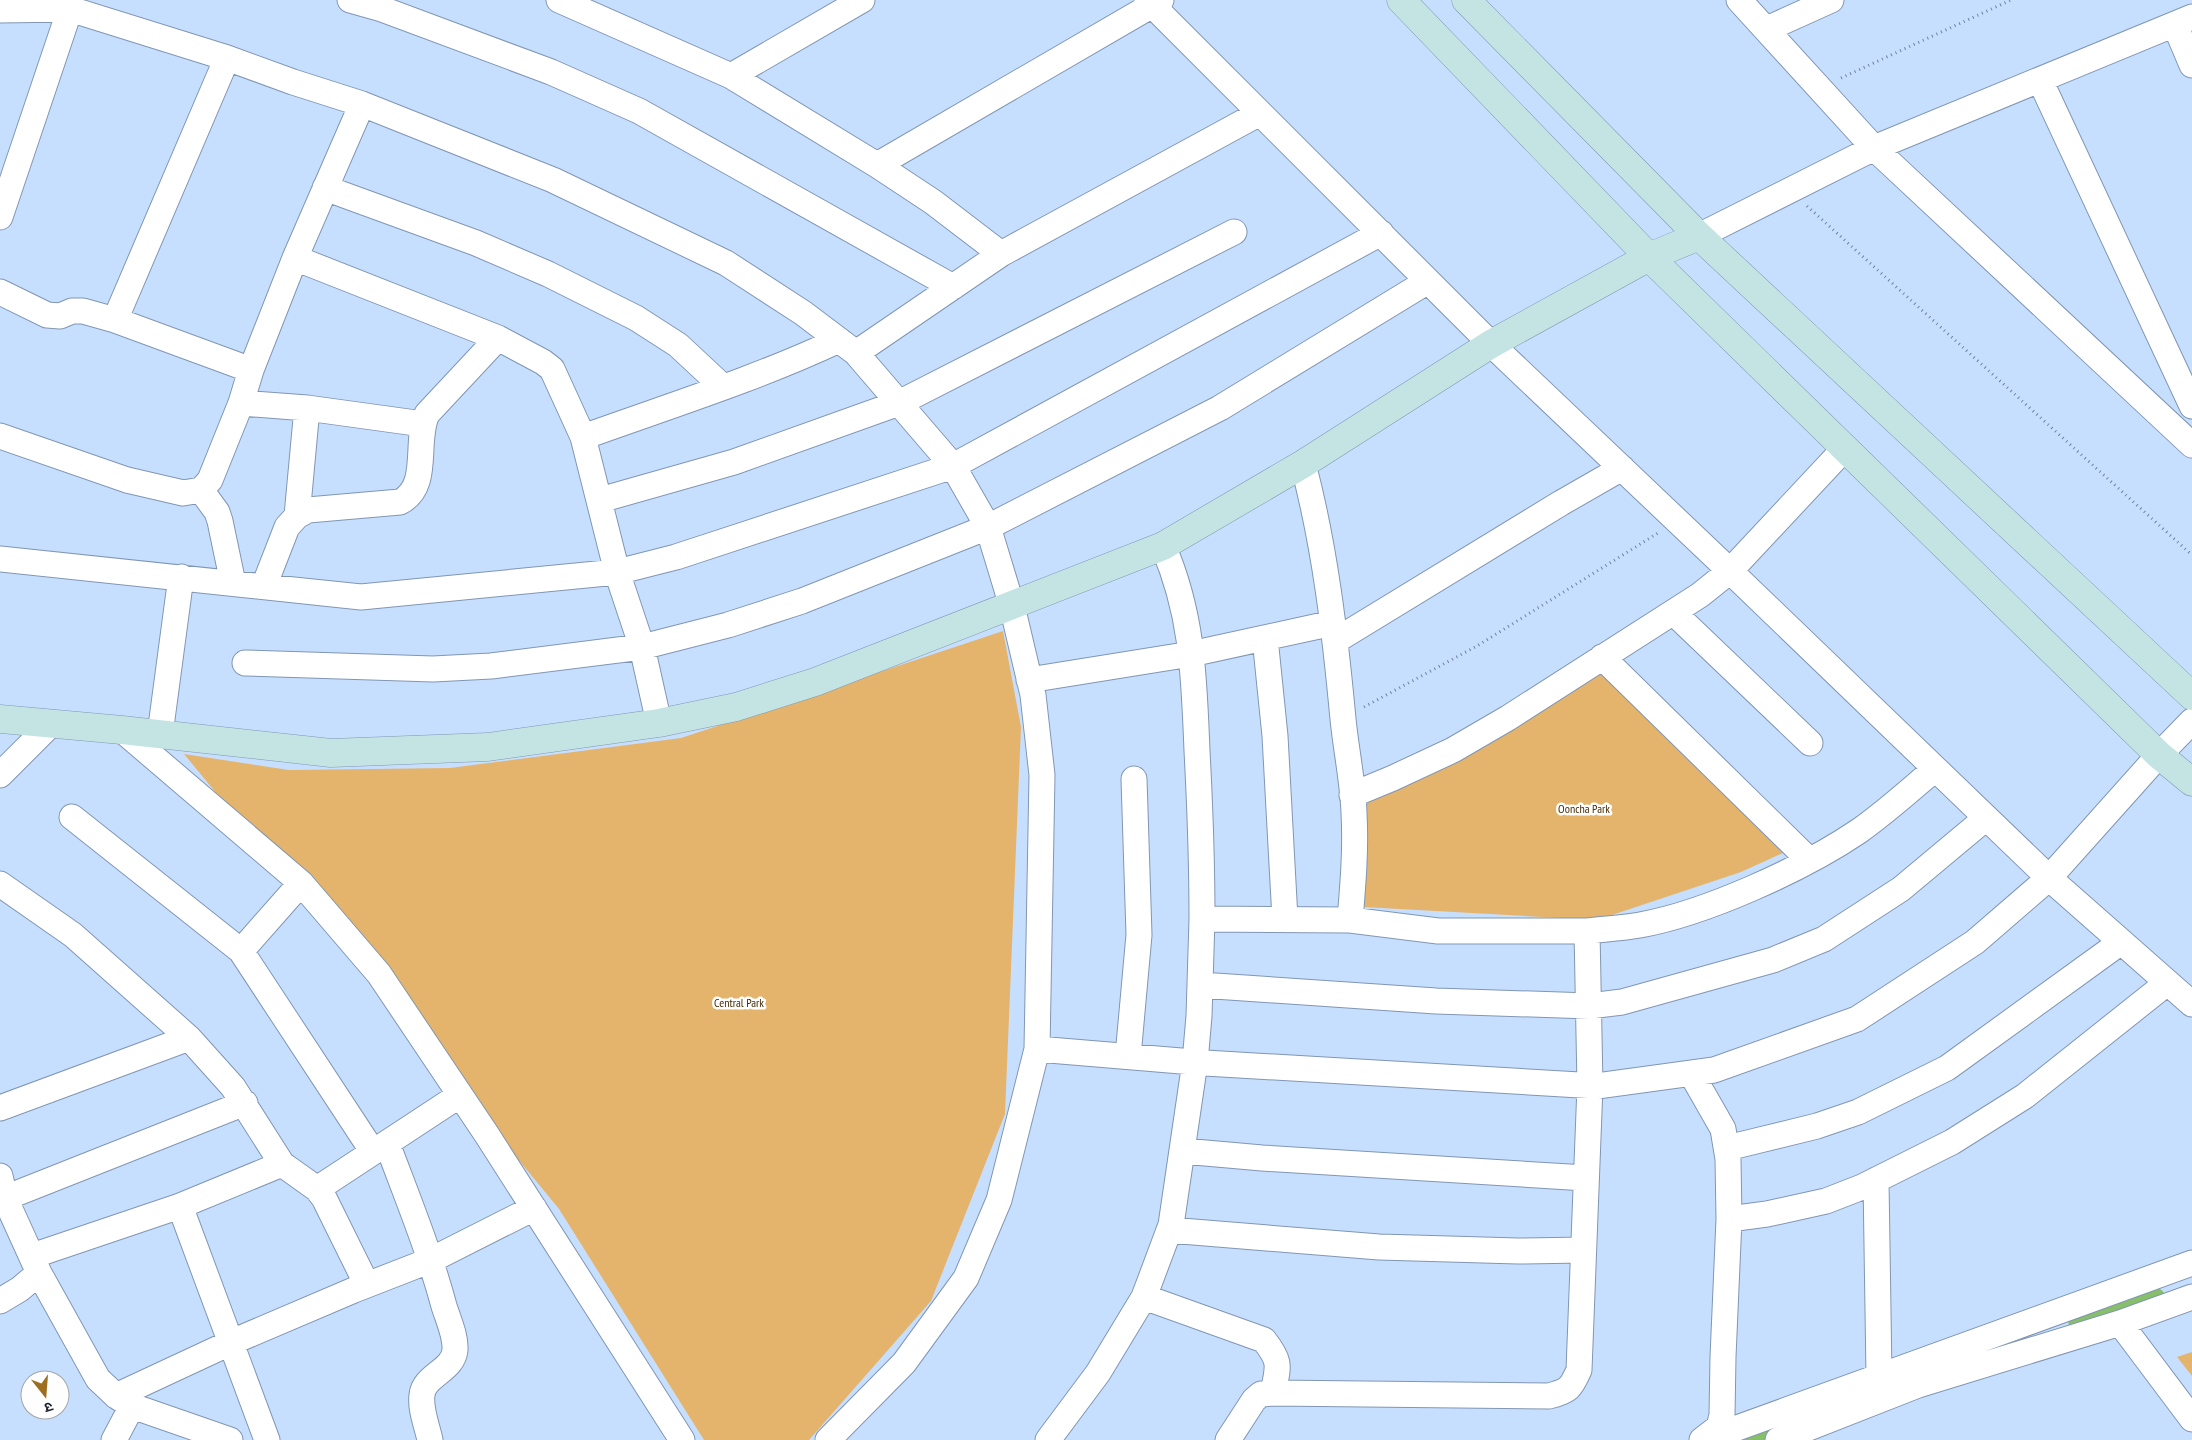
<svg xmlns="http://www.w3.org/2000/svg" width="2192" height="1440" font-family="'PT Sans Narrow','Noto Sans Devanagari',sans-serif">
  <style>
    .green { fill: #e5b46c }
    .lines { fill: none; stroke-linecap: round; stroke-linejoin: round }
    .canal { stroke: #87c069; stroke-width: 21 }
    .street-casing { stroke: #8096b3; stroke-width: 27 }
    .secondary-casing { stroke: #8096b3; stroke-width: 29 }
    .path { stroke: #728399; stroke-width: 3; stroke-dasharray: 1 4; stroke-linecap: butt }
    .street { stroke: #fff; stroke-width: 25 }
    .secondary { stroke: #c4e4e4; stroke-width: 28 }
    .labels { text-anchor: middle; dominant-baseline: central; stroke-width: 5; stroke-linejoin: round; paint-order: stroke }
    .park-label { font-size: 12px; fill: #452d03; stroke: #fefefe }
  </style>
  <rect width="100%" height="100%" fill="#c7dfff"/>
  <path class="green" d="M1003 631 1021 727 1005 1114 931 1301 809 1440H704L559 1209 184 754 289 770 450 768 681 738Z
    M1603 672 1783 853 1741 872 1597 920 1363 907 1366 804Z
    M2192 1352V1376L2177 1357Z"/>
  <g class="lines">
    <path class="canal" d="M2079 1323 2155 1298
      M1744 1440 1798 1421"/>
    <defs>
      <path id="street" d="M350 0 382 9 551 72 639 111 953 287
        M559 0 731 76 877 165 933 202 1001 254 1260 113
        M1147 0 1491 344 1730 571 2049 878 2192 1004
        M1739 0 1874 148 2192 445
        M0 10 70 9 227 58 293 82 362 104 553 180 726 263 803 313 856 353 953 466 988 527 1012 606 1033 695 1042 775 1037 1049 999 1200 966 1278 904 1363 828 1440
        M2175 25 2192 65
        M1767 29 1831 0
        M731 76 862 0
        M2040 80 2192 406
        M877 165 1161 0
        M325 188 476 243 548 274 636 318 678 345 723 387
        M0 217 70 9V0
        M1699 236 1874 148 2192 17
        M295 258 498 338 543 362 552 369 583 437 617 572 642 647 659 723
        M0 292 47 315 60 316 72 311H83L115 320 251 370 295 258 362 104
        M115 320 227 58
        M856 353 1001 254
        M241 403 307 408 423 424
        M0 436 127 480 183 493 201 490 210 480 241 403 251 370
        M583 437C669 406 756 379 839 340
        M201 490 217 512 220 521 233 583
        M600 500 734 462 899 403 1234 232
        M297 516 307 408
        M1163 546C1193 615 1194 678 1197 751 1200 807 1202 863 1202 919
        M0 559 361 597 617 572 676 557 953 466 1381 233
        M264 586 287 527 297 516 308 510 400 502C431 486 414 442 427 414L498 338
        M1674 613 1810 743
        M1265 638 1275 736 1285 919
        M1335 641 1561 503 1622 468
        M1602 657 1809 860
        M245 663 433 669 491 666 642 647 728 625 802 601 988 527 1220 408 1428 281
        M1029 680 1191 654 1333 623
        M122 730 301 883 379 974 487 1135 682 1440
        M160 734 181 577
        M0 775 52 723
        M1352 795 1393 778 1453 750 1508 718 1700 595 1730 571 1845 448
        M72 817 241 951 301 883
        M0 884 73 935 189 1038 233 1087 282 1164 180 1206 32 1256
        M1587 931C1605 929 1623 928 1640 925 1706 913 1803 869 1859 831 1886 812 1910 790 1935 769
        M241 951 373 1152
        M1200 985 1436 1001 1590 1006 1622 1002 1773 960 1824 939 1901 889 1986 818
        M1037 1049 1205 1063 1597 1086 1714 1070 1857 1019 1975 942 2049 878 2159 755 2192 721
        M1128 1056 1139 935 1134 779
        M1691 1073 1723 1129 1728 1159 1729 1219 1767 1214 1826 1201 1862 1187 1952 1142 2025 1096 2167 983
        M0 1108 189 1038
        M387 1143C407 1197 429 1250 444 1306 448 1319 456 1336 455 1350 453 1371 424 1375 422 1395 420 1409 427 1426 430 1440
        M1727 1148 1817 1126 1858 1112 1947 1068 2121 942
        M1183 1151 1262 1158 1586 1178
        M282 1164 317 1189 324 1198 367 1285
        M0 1176 5 1198 39 1273 20 1289 0 1301
        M1876 1180 1879 1376
        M317 1189 460 1095
        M5 1198 245 1103
        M180 1206 267 1440
        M1169 1230 1379 1247 1518 1251 1583 1250
        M39 1273 98 1379 116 1396 132 1406 114 1440
        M1144 1297 1264 1340C1282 1363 1278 1366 1273 1393
        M2120 1323 2192 1419
        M116 1396 232 1342 354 1290 431 1260 534 1208
        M132 1406 230 1440
        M1048 1440 1098 1373 1144 1297 1171 1225 1195 1062 1199 1016 1202 919 1350 920C1353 884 1356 849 1354 813 1353 782 1346 750 1343 719 1335 633 1325 547 1303 464
        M1228 1440 1254 1400 1261 1394 1273 1393 1549 1396C1569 1391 1571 1388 1579 1370L1590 1086 1587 931H1438L1350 920
        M1702 1440 1719 1427 1722 1415 1723 1357 1729 1219
        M1704 1440 2192 1263
        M1778 1440 1918 1385 2120 1323 2192 1297"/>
      <path id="secondary" d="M1401 0 1649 257 2159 755 2192 782
        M1466 0 1699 236 2192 696
        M0 719 122 730 331 753 488 747 659 723 736 707 815 682 1163 546 1303 464 1491 344 1649 257 1699 236"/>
    </defs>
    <use href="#street" class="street-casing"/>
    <use href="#secondary" class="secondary-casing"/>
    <path class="path" d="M1841 78 2011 0
      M1807 206 2192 555
      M1364 707 1477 646 1658 533"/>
    <use href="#street" class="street"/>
    <use href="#secondary" class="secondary"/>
  </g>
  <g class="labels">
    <g class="park-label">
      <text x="1584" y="808">Ooncha Park</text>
      <text x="739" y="1002">Central Park</text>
    </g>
  </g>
  <g transform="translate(45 1395) rotate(163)"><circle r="24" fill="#fefefe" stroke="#a3a7ab"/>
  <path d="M0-4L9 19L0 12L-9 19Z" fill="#9d6e20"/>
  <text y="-8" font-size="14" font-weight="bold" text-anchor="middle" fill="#1b242f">उ</text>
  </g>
</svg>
